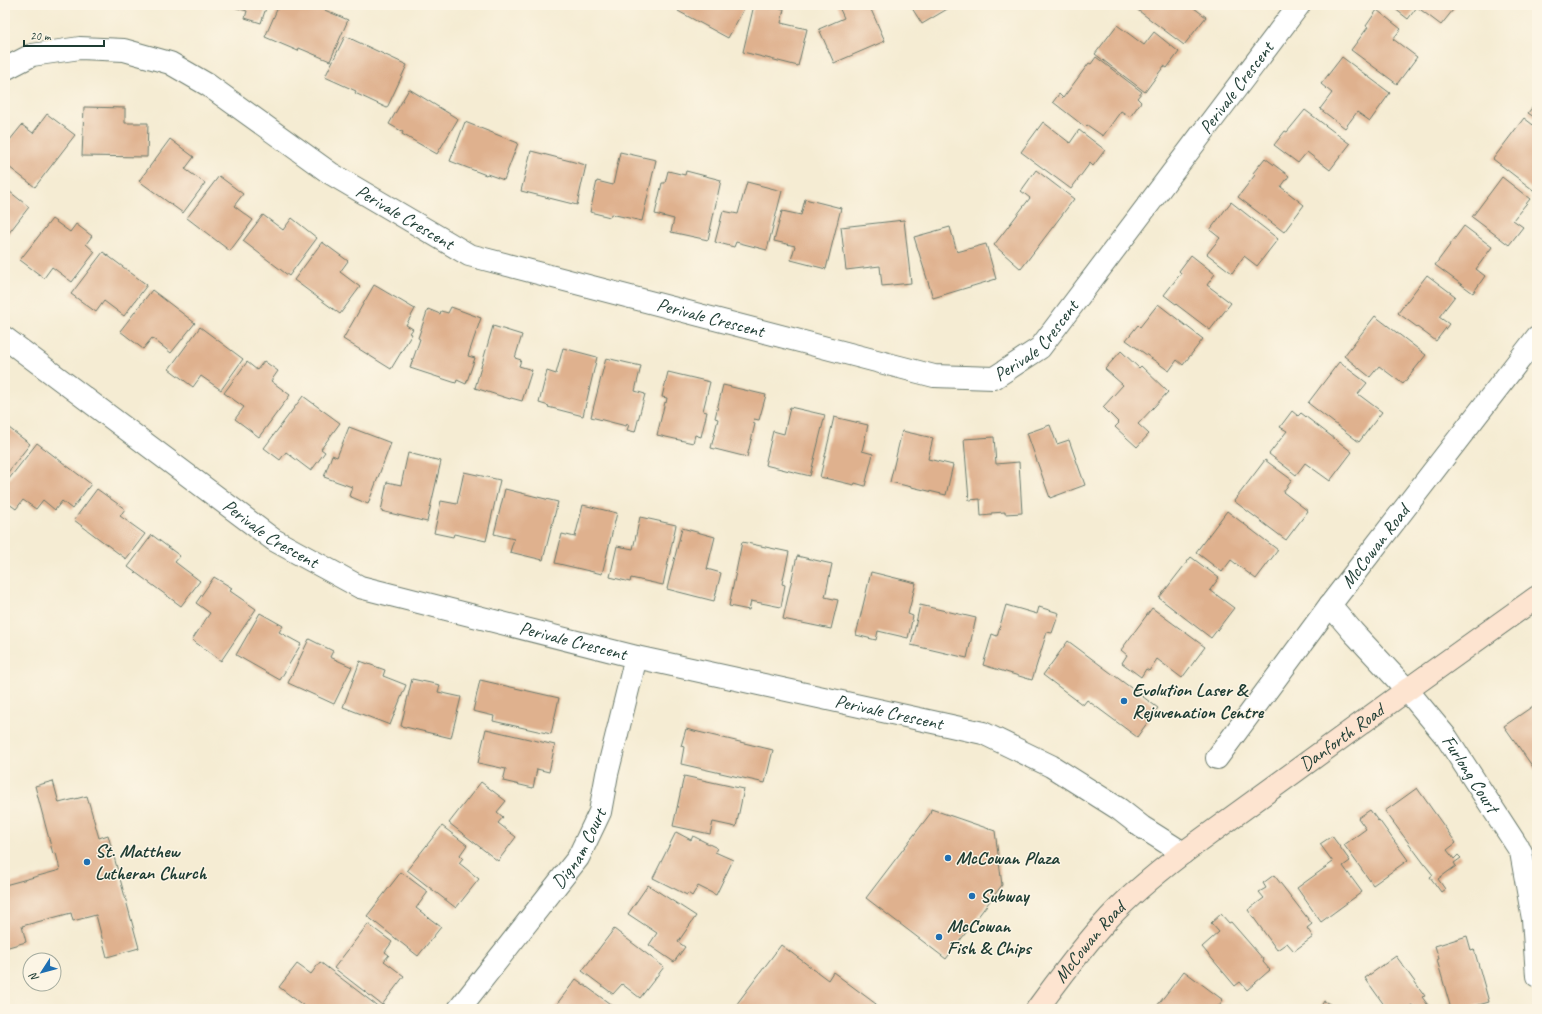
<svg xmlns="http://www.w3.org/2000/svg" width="1542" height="1014" font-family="Caveat,sans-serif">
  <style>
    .building { fill: #dfb18e }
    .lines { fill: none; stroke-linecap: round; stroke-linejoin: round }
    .street-casing { stroke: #6a7a6c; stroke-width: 24 }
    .secondary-casing { stroke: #6a7a6c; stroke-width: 24 }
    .street { stroke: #fff; stroke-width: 22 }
    .secondary { stroke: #fde4d0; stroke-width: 22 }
    .poi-dot { fill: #1f6fb2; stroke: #fcf5e5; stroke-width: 1.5 }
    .labels { text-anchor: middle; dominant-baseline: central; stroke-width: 3; stroke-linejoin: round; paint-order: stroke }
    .street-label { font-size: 19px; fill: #1f3d34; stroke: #fcf5e5 }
    .poi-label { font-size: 19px; font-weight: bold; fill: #1f3d34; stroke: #fcf5e5; text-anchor: start }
  </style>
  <rect width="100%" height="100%" fill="#fcf5e5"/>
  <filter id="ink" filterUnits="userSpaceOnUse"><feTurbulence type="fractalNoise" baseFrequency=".025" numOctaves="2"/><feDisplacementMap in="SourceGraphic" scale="8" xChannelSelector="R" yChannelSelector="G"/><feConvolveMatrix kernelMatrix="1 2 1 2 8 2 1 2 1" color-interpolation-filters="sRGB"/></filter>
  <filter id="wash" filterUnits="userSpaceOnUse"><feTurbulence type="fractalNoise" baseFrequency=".012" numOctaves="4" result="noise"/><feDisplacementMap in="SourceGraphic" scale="16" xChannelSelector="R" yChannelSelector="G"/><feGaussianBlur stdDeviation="0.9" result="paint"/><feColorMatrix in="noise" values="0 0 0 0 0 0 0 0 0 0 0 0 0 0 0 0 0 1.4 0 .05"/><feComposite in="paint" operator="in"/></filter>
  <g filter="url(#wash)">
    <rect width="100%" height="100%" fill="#f5ecd3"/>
    <g id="blocks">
      <path class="building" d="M227 5H267L261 23 245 18 247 11Z
        M279 5H313L348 20 330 61 299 48 298 51 265 37Z
        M681 5H746L728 38 678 11Z
        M754 5H768L784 9 781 23 807 29 798 66 743 52Z
        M838 5H869L885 41 834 63 819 29 844 18Z
        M910 5H954L922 24Z
        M1137 5H1197L1194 8 1206 17 1184 45 1135 8Z
        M1390 5H1457L1441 25 1417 7 1408 19Z
        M1377 10 1401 29 1393 39 1417 57 1397 84 1351 50 1368 27 1366 26Z
        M1117 25 1144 45 1154 32 1179 52 1167 68 1164 66 1145 92 1095 54Z
        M345 36 407 65 387 108 355 93 356 91 325 77Z
        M1096 57 1142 92 1137 98 1141 102 1130 117 1121 111 1103 136 1087 125 1085 127 1053 102 1059 94 1063 98 1089 63 1091 64Z
        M1342 57 1390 93 1370 121 1357 112 1345 128 1320 109 1332 93 1321 84Z
        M409 89 458 119 437 154 402 134 403 132 389 124Z
        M1537 101V119L1528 113Z
        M84 107 125 108V123H148L147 157 82 156Z
        M1305 110 1350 144 1330 170 1307 152 1298 163 1274 145 1285 131 1287 132Z
        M47 114 75 135 35 187 5 164V146L22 125 33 133Z
        M1524 118 1537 128V193L1493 159Z
        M465 122 518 143 504 180 487 174 486 175 450 161Z
        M1043 122 1070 143 1079 130 1105 150 1093 166 1090 163 1071 189 1021 152Z
        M170 139 194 157 185 169 205 183 183 213 139 181Z
        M531 151 586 165 577 205 521 191Z
        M620 152 656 160 642 221 611 214 610 217 590 212 597 181 613 185Z
        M1265 158 1289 176 1281 187 1304 205 1284 232 1238 197 1255 175 1253 173Z
        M1036 170 1074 199 1021 269 994 245 1030 198 1021 191Z
        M668 171 685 175 686 171 721 180 708 240 671 232 674 219 655 214 662 183H665Z
        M219 176 243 194 234 206 253 220 230 251 187 218Z
        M1502 177 1530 199 1513 220 1523 227 1509 245 1472 217Z
        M747 182 782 191 767 250 736 242 734 247 715 242 723 211 738 214Z
        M5 188 29 207 5 238Z
        M805 199 841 208 826 269 791 260 795 246 774 241 782 211 801 215Z
        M1231 202 1278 239 1257 266 1244 256 1232 273 1207 254 1220 238 1210 230Z
        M263 215 283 230 292 218 317 238 289 276 243 241Z
        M52 219 70 232 76 224 92 236 86 244 95 252 72 282 52 267 44 278 20 260Z
        M904 220 911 283 882 286 880 266 846 270 841 227Z
        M1464 226 1492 247 1476 269 1485 276 1473 293 1435 265Z
        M950 227 957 252 986 244 996 279 933 298 914 237Z
        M322 242 348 261 340 272 360 287 340 314 294 280Z
        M103 252 147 285 124 316 104 301 96 312 71 294Z
        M1191 255 1215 274 1207 285 1231 303 1210 330 1164 295 1181 273 1179 271Z
        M1427 275 1455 296 1439 317 1449 324 1436 341 1398 313Z
        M374 285 415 309 406 325 413 329 410 333 412 334 391 369 343 339Z
        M152 290 195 323 171 353 152 338 143 349 120 331Z
        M1158 304 1203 339 1183 365 1177 360 1169 371 1126 340 1138 325 1140 327Z
        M451 307 481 318 468 356 475 358 466 384 457 380 456 383 410 368 420 339 418 338 428 309 440 314 441 311 448 313Z
        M1375 316 1426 355 1403 384 1379 366 1370 377 1344 356Z
        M493 326 522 335 515 358 521 360 519 366 532 370 522 401 511 398 510 399 475 388Z
        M200 327 243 359 221 390 201 376 193 387 169 369Z
        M563 348 597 357 583 416 548 407 549 406 539 403 547 371 556 374Z
        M1121 351 1139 368 1141 366 1168 392 1138 424 1149 434 1137 447 1115 427 1119 423 1103 407 1123 385 1105 369Z
        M606 358 641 366 635 391 645 394 635 432 627 430 629 425 627 424 626 426 591 417Z
        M264 361 278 371 271 381 290 395 259 437 235 419 244 407 224 393 247 362 257 370Z
        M1339 362 1367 383 1358 394 1382 412 1359 442 1308 403Z
        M668 372 710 382 703 411 707 412 701 437 695 435 693 443 657 435 665 402 666 403 667 398 662 397Z
        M723 385 766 395 759 420 754 419 753 423 755 424 747 457 711 448 718 419 715 418Z
        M303 396 340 423 321 449 325 452 311 471 286 452 280 460 264 448Z
        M790 407 825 415 810 476 765 465 773 431 784 434Z
        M1292 411 1298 416 1301 413 1352 452 1330 481 1305 463 1296 475 1269 454 1287 431 1280 427Z
        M834 417 868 425 862 451 873 454 865 486 855 483 854 485 820 477Z
        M5 425 30 444 5 476Z
        M1050 425 1057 444 1069 440 1085 485 1050 498 1027 433Z
        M349 427 391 443 368 504 349 496 352 487 324 477 332 455 337 457Z
        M902 431 933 438 928 459 953 465 946 495 890 482Z
        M994 437 996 464 1019 462 1022 513 1005 514V512L991 513V515L981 516 980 499 969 500 964 439Z
        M37 443 91 484 72 509 62 501 55 510 43 500 36 509 23 500 16 509 5 501V484Z
        M408 453 441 461 427 522 381 511 387 482 401 485Z
        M1265 460 1292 480 1283 492 1308 511 1286 540 1234 501Z
        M464 472 500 480 486 541 454 534 453 537 434 533 441 501 457 504Z
        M97 489 125 509 120 516 145 534 126 559 74 520Z
        M505 489 558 502 543 560 510 552 514 539 494 534Z
        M583 505 617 513 602 574 555 563 562 534 575 537Z
        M1227 511 1278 550 1256 579 1231 560 1222 572 1196 552Z
        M640 517 676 525 663 585 631 578 630 582 610 577 617 546 633 549Z
        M682 528 715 537 707 569 721 573 714 601 667 589Z
        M152 535 180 556 175 562 200 581 181 606 128 567Z
        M742 542 789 552 782 584 785 585 781 607 751 601 749 610 729 606Z
        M797 556 832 564 825 597 838 600 831 629 783 619Z
        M1191 557 1219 578 1210 590 1234 608 1211 638 1159 598Z
        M871 572 916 583 908 614 913 616 908 638 878 631 876 640 856 635Z
        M214 577 232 588 230 591 256 609 221 661 192 640 210 613 196 603Z
        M920 605 976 618 967 658 911 645Z
        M1006 605 1037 614 1039 607 1059 613 1052 633 1047 632 1032 680 983 665 992 634 997 636Z
        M1152 608 1205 647 1182 678 1157 659 1149 671 1146 669 1141 677 1122 663 1127 655 1121 650Z
        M260 613 283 626 279 632 301 644 280 680 236 655Z
        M309 639 333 651 330 657 352 667 334 704 288 683Z
        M1068 641 1158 708 1137 737 1087 700 1083 705 1043 675Z
        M360 661 385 670 383 676 406 685 390 725 343 707Z
        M412 679 440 685 438 692 461 697 451 738 401 726Z
        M480 680 559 698 551 734 493 721 494 716 473 711Z
        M1536 704 1537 706V769L1535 770 1504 726Z
        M486 729 555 745 549 772 537 769 533 788 503 781 506 769 478 763Z
        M686 729 773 750 765 783 681 764 684 747 681 746Z
        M684 776 744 789 736 827 713 822 710 834 673 826Z
        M53 781 59 803 87 796 99 838 108 835 139 948 107 957 96 915 73 921 71 913 22 926 26 942 5 948V885L60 870 56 853 53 854 35 786Z
        M481 782 506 801 497 812 503 817 498 823 516 837 498 861 449 823Z
        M1417 788 1456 843 1447 850 1454 859 1458 855 1461 858 1454 863 1456 866 1438 879 1445 889 1441 892 1430 877 1433 875 1425 865 1385 811Z
        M931 809 995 831 1002 885 946 959 866 898 930 814Z
        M1370 810 1378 821 1379 820 1408 860 1373 885 1344 845 1366 829 1358 818Z
        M442 826 467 845 460 855 463 858 459 863 479 879 456 908 407 870Z
        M676 832 691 840 693 836 717 848 715 852 733 860 716 895 698 886 692 896 688 893 687 895 653 878Z
        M1332 836 1350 861 1343 866 1362 892 1321 922 1297 888 1333 862 1320 844Z
        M401 872 428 892 416 908 441 927 418 956 367 916Z
        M1274 875 1312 924 1307 928 1313 937 1294 951 1287 943 1277 950 1248 910 1264 898 1259 892 1266 888 1263 883Z
        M648 885 696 916 678 942 685 947 674 962 649 945 657 933 628 914Z
        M1221 914 1229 923 1231 922 1264 960 1263 962 1270 970 1247 990 1240 982 1235 986 1202 947 1219 932 1211 923Z
        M368 924 392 942 385 952 389 955 384 961 404 976 382 1005 334 968Z
        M614 929 664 967 640 998 622 984 613 994 582 971Z
        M1467 936 1471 950 1474 949 1489 1002 1465 1009H1451L1437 960 1439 959 1435 946Z
        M781 945 828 980 833 972 876 1004 872 1009H733Z
        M1396 956 1425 996 1422 997 1430 1008 1428 1009H1414L1412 1005 1406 1009H1387L1365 978Z
        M320 962 380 1008 379 1009H308L279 987 297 964 311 974Z
        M1184 971 1223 1000 1216 1009H1162L1157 1006Z
        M576 979 617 1009H553Z
        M1324 1001 1339 1009H1319Z"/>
    </g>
  </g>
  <g filter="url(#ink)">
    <use href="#blocks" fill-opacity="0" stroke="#6a7a6c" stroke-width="1"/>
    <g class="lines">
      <defs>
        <g id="street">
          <path id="s1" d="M5 69 32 55 80 48 124 50 170 63 208 85 330 173 469 255 934 376 994 378 1040 348 1299 5"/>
          <path id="s2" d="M5 338 274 540 360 587 636 657 983 733 1051 766 1119 809 1142 827 1183 853"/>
          <path id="s3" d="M1330 605 1353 632 1407 690 1447 738 1521 852 1533 919 1537 976"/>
          <path id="s4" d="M1217 758 1330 605 1537 337"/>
          <path id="s5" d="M459 1009 578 858 600 812 607 774 636 657"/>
        </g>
        <g id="secondary">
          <path id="s6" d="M1037 1009C1060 978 1083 946 1109 918 1131 894 1157 873 1183 853L1407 690 1537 597"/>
        </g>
      </defs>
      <use href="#street" class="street-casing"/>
      <use href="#secondary" class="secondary-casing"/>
      <use href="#street" class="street"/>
      <use href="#secondary" class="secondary"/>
    </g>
  </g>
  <g class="poi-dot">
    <circle cx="1124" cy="701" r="4"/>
    <circle cx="948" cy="858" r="4"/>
    <circle cx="87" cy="862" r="4"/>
    <circle cx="972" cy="896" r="4"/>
    <circle cx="939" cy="937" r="4"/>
  </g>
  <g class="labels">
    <g class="street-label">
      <text stroke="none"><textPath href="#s1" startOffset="1448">Perivale Crescent</textPath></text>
      <text stroke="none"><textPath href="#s1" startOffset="452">Perivale Crescent</textPath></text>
      <text stroke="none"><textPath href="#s1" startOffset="776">Perivale Crescent</textPath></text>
      <text stroke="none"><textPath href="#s1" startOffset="1124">Perivale Crescent</textPath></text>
      <text stroke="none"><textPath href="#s2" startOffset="330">Perivale Crescent</textPath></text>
      <text stroke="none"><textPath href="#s4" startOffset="264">McCowan Road</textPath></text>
      <text stroke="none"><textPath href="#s2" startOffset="654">Perivale Crescent</textPath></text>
      <text stroke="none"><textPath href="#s2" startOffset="978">Perivale Crescent</textPath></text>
      <text stroke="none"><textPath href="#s6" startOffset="411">Danforth Road</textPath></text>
      <text stroke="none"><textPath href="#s3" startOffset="220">Furlong Court</textPath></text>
      <text stroke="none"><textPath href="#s5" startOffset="201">Dignam Court</textPath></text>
      <text stroke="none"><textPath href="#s6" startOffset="85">McCowan Road</textPath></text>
    </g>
    <g class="poi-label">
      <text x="1132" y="690">Evolution Laser &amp;<tspan x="1132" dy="22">Rejuvenation Centre</tspan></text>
      <text x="95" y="851">St. Matthew<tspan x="95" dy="22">Lutheran Church</tspan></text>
      <text x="956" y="858">McCowan Plaza</text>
      <text x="980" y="896">Subway</text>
      <text x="947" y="926">McCowan<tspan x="947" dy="22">Fish &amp; Chips</tspan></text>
    </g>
  </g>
  <rect width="1542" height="1014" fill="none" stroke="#fcf5e5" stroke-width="20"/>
  <g transform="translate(42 972) rotate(234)"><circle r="19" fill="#fcf5e5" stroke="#a4ab9e"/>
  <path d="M0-3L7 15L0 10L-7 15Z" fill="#1f6fb2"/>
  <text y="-6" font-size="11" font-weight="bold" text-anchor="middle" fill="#1f3d34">N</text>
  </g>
  <path d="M24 40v6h80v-6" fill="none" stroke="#1f3d34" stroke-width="2"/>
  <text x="30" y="40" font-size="12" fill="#1f3d34" stroke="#fcf5e5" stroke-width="3" paint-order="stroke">20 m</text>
</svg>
